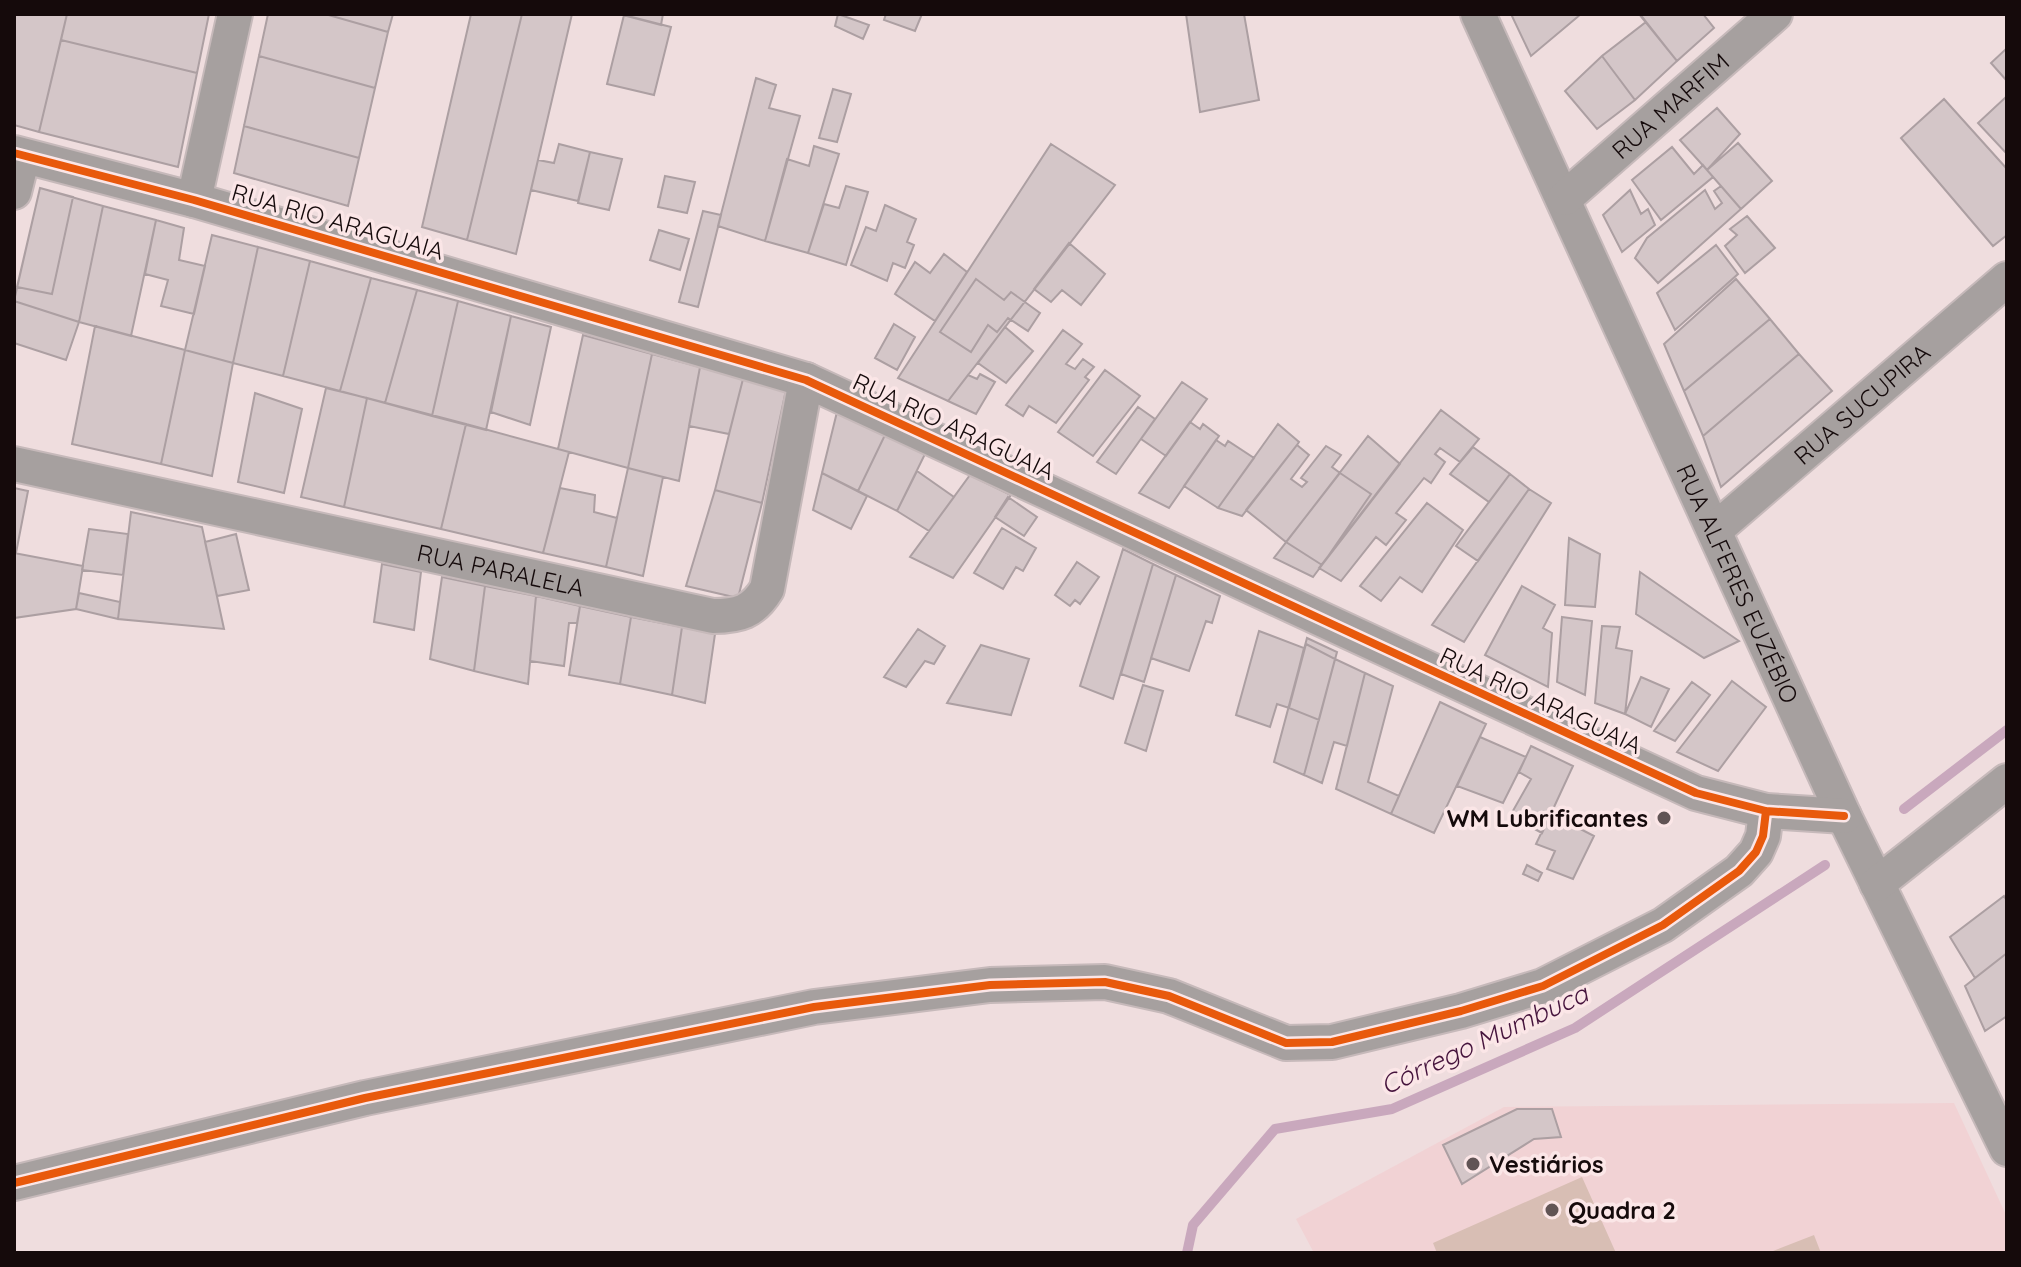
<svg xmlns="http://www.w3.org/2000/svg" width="2021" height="1267" font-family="Quicksand,sans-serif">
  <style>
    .built { fill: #f1d2d4 }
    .green { fill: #d8beb4 }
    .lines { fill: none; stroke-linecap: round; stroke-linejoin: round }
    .stream { stroke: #c9a8bd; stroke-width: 10 }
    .building { fill: #d4c6c8; stroke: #ac9fa2; stroke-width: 2 }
    .minor-casing { stroke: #c6b9ba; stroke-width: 38 }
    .minor { stroke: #a6a09f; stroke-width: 34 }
    .cycleway-casing { stroke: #fbe6e7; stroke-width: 13 }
    .cycleway { stroke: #e8590c; stroke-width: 8 }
    .poi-dot { fill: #615455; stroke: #fbe6e7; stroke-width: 3 }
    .labels { text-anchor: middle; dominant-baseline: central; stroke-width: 7; stroke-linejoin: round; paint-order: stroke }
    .street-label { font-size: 24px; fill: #150a0b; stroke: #fbe6e7 }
    .poi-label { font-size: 24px; font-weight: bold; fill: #150a0b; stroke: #fbe6e7; text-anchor: start }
    .water-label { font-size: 26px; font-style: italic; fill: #45133c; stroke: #fbe6e7 }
  </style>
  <rect width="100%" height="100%" fill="#efddde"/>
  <path class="built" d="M1954 1103 2007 1217V1253H1314L1296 1219 1504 1107Z"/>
  <path class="green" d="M1582 1177 1616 1253H1437L1433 1243Z
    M1814 1235 1821 1253H1768Z"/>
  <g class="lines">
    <path class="stream" d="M1904 809 2007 730
      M1187 1253 1193 1225 1275 1129 1392 1109 1575 1028 1825 865"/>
  </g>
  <path class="building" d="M14 14H67L39 132 14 125Z
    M67 14H209L197 73 61 40Z
    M268 14H325L388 32 375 88 259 56Z
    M325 14H393L388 32Z
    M471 14H522L467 240 422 227Z
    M522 14H572L516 254 467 240Z
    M619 14H663L661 25Z
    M838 14 869 25 863 39 835 26Z
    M886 14H922L915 31 884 20Z
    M1186 14H1244L1259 100 1200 112Z
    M1511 14H1581L1531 56Z
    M1639 14H1703L1714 28 1677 61Z
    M1640 14H1703L1714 28 1677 61Z
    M624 15 671 27 654 95 607 84Z
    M1646 22 1677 61 1635 100 1602 56Z
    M61 40 197 73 178 167 39 132Z
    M2007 48V81L1991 63Z
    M259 56 375 88 359 158 244 126Z
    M1602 56 1635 100 1597 129 1565 91Z
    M756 78 776 85 769 108 800 116 765 241 718 226Z
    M833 89 851 94 837 142 819 138Z
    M2007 96V154L1978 123Z
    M1944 99 2007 169V235L1993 246 1901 138Z
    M1717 108 1740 134 1707 170 1680 140Z
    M244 126 359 158 348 206 234 173Z
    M1738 143 1772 181 1741 209 1707 170Z
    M559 144 590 152 578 201 531 190 538 160 554 163Z
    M1051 144 1115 185 948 401 898 378Z
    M814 146 839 154 808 253 765 241 787 159 809 166Z
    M1672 147 1694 174 1703 165 1713 177 1661 220 1632 180Z
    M590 152 622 159 609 210 578 203Z
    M665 176 695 182 687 213 658 207Z
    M846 186 868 192 846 265 808 253 824 204 839 208Z
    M1721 186 1741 209 1658 283 1635 258 1647 238 1705 190 1715 209 1722 203 1714 191Z
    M40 188 103 206 79 322 14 301Z
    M40 188 73 197 52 294 17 287Z
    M1630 190 1641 214 1648 209 1655 225 1622 252 1603 215Z
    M885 205 916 219 907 242 914 245 905 268 893 263 887 281 851 265 866 227 876 231Z
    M103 206 156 220 131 336 79 322Z
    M703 211 721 215 698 307 679 302Z
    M1747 216 1775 248 1745 273 1725 246 1737 235 1730 229Z
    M156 220 184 228 179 260 205 266 194 314 161 306 168 280 145 274Z
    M659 230 689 239 680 270 650 260Z
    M212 235 258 247 233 363 185 350Z
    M1069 243 1105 274 1081 305 1062 290 1051 302 1034 289Z
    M1716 245 1738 274 1675 330 1657 293Z
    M258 247 310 261 283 376 233 363Z
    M944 254 967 272 935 321 895 294 915 262 930 273Z
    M310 261 371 278 340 391 283 376Z
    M371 278 417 290 385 403 340 391Z
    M976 279 1004 300 1011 292 1040 313 1028 331 1008 318 997 332 988 325 971 352 940 332Z
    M1736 279 1770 319 1684 391 1664 344Z
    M417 290 458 301 432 416 385 403Z
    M14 301 79 322 66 360 14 343Z
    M458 301 511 316 486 430 432 416Z
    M511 316 551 327 530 425 491 412Z
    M1770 319 1799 354 1703 436 1684 391Z
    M894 324 915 337 897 370 875 358Z
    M95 326 185 350 161 464 72 444Z
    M1005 327 1033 351 1006 383 978 363Z
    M1063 330 1082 344 1066 364 1075 369 1083 359 1094 367 1085 377 1089 380 1056 423 1029 406 1023 416 1006 405Z
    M583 335 652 354 628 468 558 449Z
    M185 350 233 363 212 476 161 464Z
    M652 354 700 367 679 481 628 468Z
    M1799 354 1832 391 1721 487 1703 436Z
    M700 367 743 379 729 434 689 426Z
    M1105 370 1140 396 1093 456 1058 432Z
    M980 374 995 382 976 414 948 401 968 375 977 379Z
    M743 379 786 390 762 503 715 490Z
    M1182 382 1207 399 1166 456 1141 439Z
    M326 388 367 398 344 507 301 497Z
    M255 393 302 409 284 493 238 482Z
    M367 398 466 424 441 529 344 507Z
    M1138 407 1155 419 1116 474 1097 462Z
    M1441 410 1479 439 1460 462 1440 448 1435 454 1445 462 1431 483 1424 478 1396 513 1406 520 1386 545 1376 537 1341 581 1319 568Z
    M837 412 885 435 858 491 822 473Z
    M1190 422 1200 429 1203 424 1219 436 1169 508 1139 493Z
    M466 424 569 452 543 553 441 529Z
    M1278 424 1299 442 1297 445 1242 516 1218 508Z
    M885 435 925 454 897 511 858 491Z
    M1368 436 1400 464 1322 565 1313 577 1274 558Z
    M1216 440 1225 446 1228 441 1254 458 1218 508 1184 486Z
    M1297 445 1309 455 1291 479 1302 487 1307 482 1301 478 1326 446 1341 455 1332 467 1340 473 1286 542 1246 510Z
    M1473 447 1510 474 1489 502 1450 474Z
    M628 468 663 477 643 576 606 567Z
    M917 471 954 497 929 531 897 511Z
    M822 473 867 496 851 529 813 510Z
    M1340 473 1371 494 1322 565 1286 542Z
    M1510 474 1529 489 1478 561 1456 546Z
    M970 475 1011 495 953 578 910 557Z
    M14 488 28 491 16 553H14Z
    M560 488 595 495 594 512 617 518 606 567 543 553Z
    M1529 489 1551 503 1464 642 1432 625Z
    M715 490 762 503 738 598 686 586Z
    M1008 497 1037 517 1024 536 995 517Z
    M1427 503 1463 530 1422 592 1400 577 1381 601 1360 586Z
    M131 512 202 527 224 629 118 619Z
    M1002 528 1036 548 1023 571 1016 567 1003 589 974 573Z
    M89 529 128 534 123 575 82 570Z
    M236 534 249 590 217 596 205 542Z
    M1569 538 1600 554 1595 607 1565 605Z
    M1123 549 1153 564 1113 699 1080 686Z
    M14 553 83 566 76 609 14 618Z
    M1077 562 1099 577 1080 604 1075 600 1070 606 1055 595Z
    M382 564 421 572 414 630 374 622Z
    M1153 564 1176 575 1144 682 1121 674Z
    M1640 572 1739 641 1704 658 1636 614Z
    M1176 575 1220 596 1212 623 1206 621 1189 671 1151 658Z
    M442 577 485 586 474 671 430 659Z
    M485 586 536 596 528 684 474 671Z
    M1522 586 1555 605 1543 628 1552 633 1548 687 1485 655Z
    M79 593 120 602 118 619 76 609Z
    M536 596 580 606 577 623H569L564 666 530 661Z
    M580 606 631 617 620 684 569 675Z
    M631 617 682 627 672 695 620 684Z
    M1562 617 1592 621 1585 695 1557 682Z
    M1602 626 1620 627 1616 648 1632 651 1625 714 1595 703Z
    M682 627 715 634 705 703 672 695Z
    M918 629 945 646 934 664 925 661 906 687 884 677Z
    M1259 631 1304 648 1289 708 1277 704 1270 727 1236 715Z
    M1307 638 1337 652 1304 775 1274 762Z
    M1306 644 1335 659 1319 720 1289 708Z
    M981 645 1029 659 1011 715 947 703Z
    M1335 659 1365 673 1347 746 1334 742 1322 783 1304 775Z
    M1365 673 1393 686 1368 782 1399 796 1391 814 1336 789Z
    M1641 677 1669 689 1651 727 1625 714Z
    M1732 681 1766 707 1718 771 1677 752Z
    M1692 682 1710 695 1675 741 1654 731Z
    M1143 685 1163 691 1146 751 1125 743Z
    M1440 702 1486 724 1434 833 1391 814Z
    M1480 737 1526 757 1503 803 1457 786Z
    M1531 746 1573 766 1542 833 1510 816 1531 779 1519 772Z
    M1561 819 1594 836 1573 879 1547 869 1555 851 1536 844 1546 823 1556 828Z
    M1527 865 1542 873 1538 881 1523 874Z
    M2004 896 2007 901V953L1975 978 1950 937Z
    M2007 953V1016L1985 1031 1965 986Z
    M1517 1109H1552L1561 1137 1534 1139 1462 1184 1443 1145Z"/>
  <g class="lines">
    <defs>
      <g id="minor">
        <path id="s1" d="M1478 14 1844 816 2007 1149"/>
        <path d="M14 153 194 200 806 380 1696 793 1766 811 1844 816"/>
        <path d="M14 192 23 156"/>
        <path id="s2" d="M1565 198 1775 14"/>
        <path d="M194 200 235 14"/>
        <path id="s3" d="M14 464 713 616C739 616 753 612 767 589L806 380"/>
        <path id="s4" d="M1716 529 2007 279"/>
        <path d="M1877 884 2007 781"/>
        <path d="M14 1183 365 1098 814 1007 990 985 1105 982 1169 996 1286 1043 1332 1042 1461 1011 1543 986 1663 925 1739 871 1756 852 1763 836 1766 811"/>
      </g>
    </defs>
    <use href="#minor" class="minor-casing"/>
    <use href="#minor" class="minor"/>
    <defs>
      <path id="cycleway" d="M14 153 194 200 806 380 1696 793 1766 811 1844 816
        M14 1183 365 1098 814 1007 990 985 1105 982 1169 996 1286 1043 1332 1042 1461 1011 1543 986 1663 925 1739 871 1756 852 1763 836 1766 811"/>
    </defs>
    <use href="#cycleway" class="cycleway-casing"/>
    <use href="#cycleway" class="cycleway"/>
  </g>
  <g class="poi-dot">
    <circle cx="1664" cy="818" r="8"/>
    <circle cx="1473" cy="1164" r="8"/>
    <circle cx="1552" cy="1210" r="8"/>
  </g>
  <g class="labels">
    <g class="street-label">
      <text stroke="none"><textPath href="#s2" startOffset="140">RUA MARFIM</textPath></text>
      <text transform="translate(338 221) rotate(16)">RUA RIO ARAGUAIA</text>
      <text stroke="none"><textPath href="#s4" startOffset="192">RUA SUCUPIRA</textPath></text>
      <text transform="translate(954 426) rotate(25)">RUA RIO ARAGUAIA</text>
      <text stroke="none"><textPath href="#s3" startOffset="498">RUA PARALELA</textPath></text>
      <text stroke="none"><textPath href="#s1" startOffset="626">RUA ALFERES EUZÉBIO</textPath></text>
      <text transform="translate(1541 700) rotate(25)">RUA RIO ARAGUAIA</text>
    </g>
    <g class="poi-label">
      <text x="1648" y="818" text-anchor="end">WM Lubrificantes</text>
      <text x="1489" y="1164">Vestiários</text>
      <text x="1568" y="1210">Quadra 2</text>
    </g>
    <g class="water-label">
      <text transform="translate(1484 1039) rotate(-25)">Córrego Mumbuca</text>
    </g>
  </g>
  <rect width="2021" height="1267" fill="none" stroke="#150a0b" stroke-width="32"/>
</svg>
